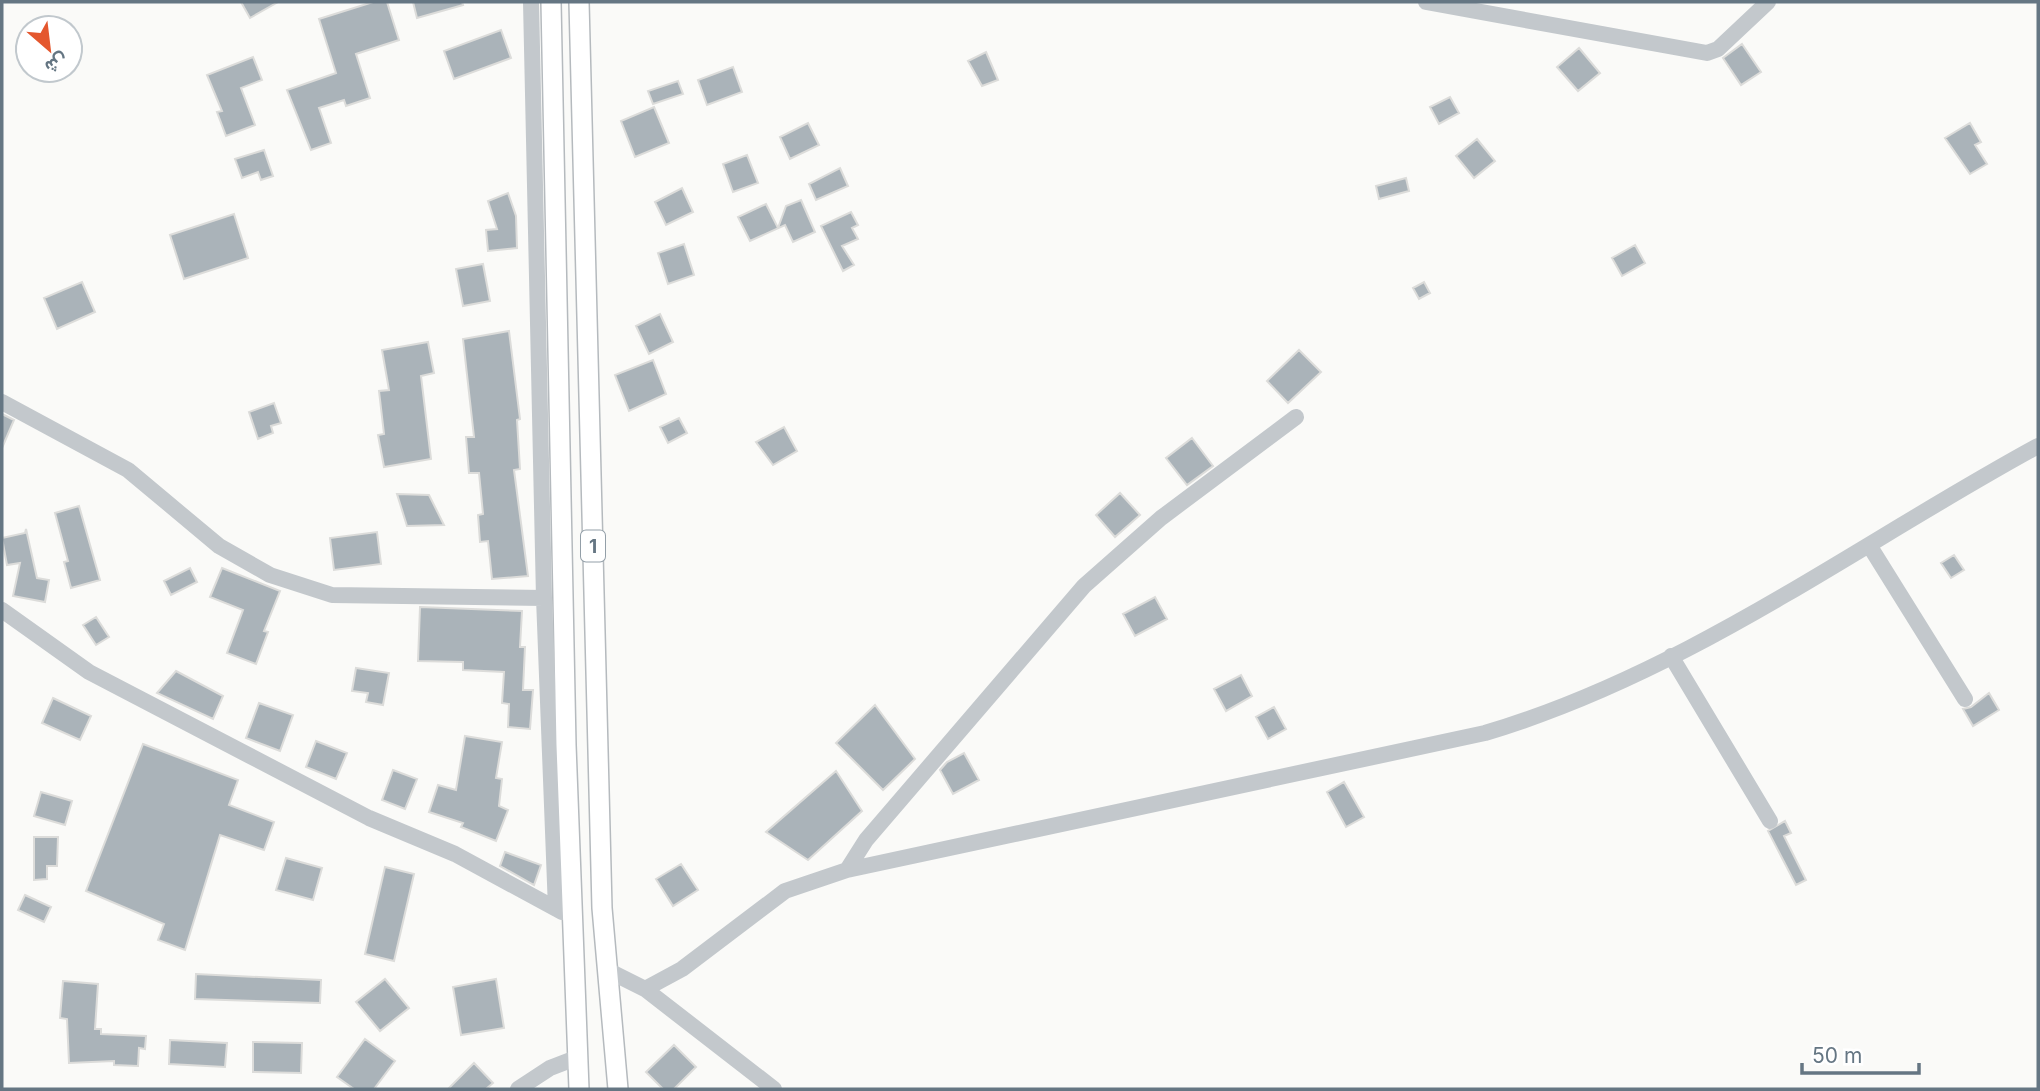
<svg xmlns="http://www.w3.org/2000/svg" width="2040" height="1091" font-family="Inter,Vazirmatn,sans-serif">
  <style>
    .building { fill: #aab3b9; stroke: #dcdcda; stroke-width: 2 }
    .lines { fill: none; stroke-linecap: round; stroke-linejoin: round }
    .major-casing { stroke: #b5babe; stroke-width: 22 }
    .minor { stroke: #c3c8cc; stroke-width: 16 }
    .major { stroke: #fff; stroke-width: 19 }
    .labels { text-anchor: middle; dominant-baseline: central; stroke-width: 7; stroke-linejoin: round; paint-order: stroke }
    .shield { fill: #fff; stroke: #939fa8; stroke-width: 2 }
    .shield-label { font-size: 19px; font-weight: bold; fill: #657683 }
  </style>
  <rect width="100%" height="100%" fill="#fafaf8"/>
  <path class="building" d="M241 2H278L250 18Z
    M373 2H387L399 40 356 54 370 98 346 106 344 100 319 108 331 143 311 150 287 90 336 73 319 19Z
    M413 2H462L463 5 417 18Z
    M501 30 511 58 454 79 444 51Z
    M1742 44 1761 72 1741 85 1723 58Z
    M1579 48 1600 73 1578 91 1557 67Z
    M986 52 998 80 982 86 968 61Z
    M253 57 262 80 241 88 255 125 226 136 217 112 222 111 207 75Z
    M733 67 742 92 707 105 698 80Z
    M678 81 683 94 653 104 648 91Z
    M1450 97 1459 113 1439 124 1430 107Z
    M654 107 669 143 635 157 621 121Z
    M808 123 819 145 790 159 780 137Z
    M1970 123 1981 142 1975 145 1987 164 1970 174 1945 138Z
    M1477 139 1495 161 1474 178 1456 156Z
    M264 150 273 176 261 180 258 172 242 178 235 159Z
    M747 155 758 183 733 192 723 164Z
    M840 168 848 186 816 200 809 184Z
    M1406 178 1409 191 1379 199 1376 186Z
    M682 188 693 212 666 225 655 202Z
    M508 193 516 216 517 248 488 251 486 230 497 229 488 201Z
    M801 200 815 232 793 242 785 225 750 241 738 217 766 204 778 228 786 206Z
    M851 212 858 225 852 228 858 239 842 246 854 265 843 271 821 226Z
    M234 214 248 258 184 279 170 235Z
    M684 244 694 275 668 284 658 253Z
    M1635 245 1645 263 1622 276 1612 258Z
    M483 264 490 301 463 306 456 269Z
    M82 282 95 312 57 329 44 298Z
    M1424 282 1430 293 1419 299 1413 288Z
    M660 314 673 342 649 354 636 326Z
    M509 331 520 419 517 420 520 469 514 470 528 576 492 579 488 541 480 542 478 515 483 514 479 473H469L466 437H474L463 339Z
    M428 342 434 373 421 376 431 459 384 467 378 435 384 434 379 391 389 390 382 350Z
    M1299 350 1321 372 1288 403 1267 381Z
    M653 360 666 394 629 411 615 375Z
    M274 403 281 423 271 426 273 433 258 439 249 412Z
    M2 414 14 420 2 448Z
    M679 418 687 433 668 443 660 427Z
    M784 427 797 451 773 465 756 442Z
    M1192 438 1213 466 1187 485 1166 458Z
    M1120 493 1140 515 1115 537 1096 515Z
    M397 494 429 495 444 525 407 526Z
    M79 506 100 580 71 588 64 562 68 561 55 513Z
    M26 529 37 578 49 580 45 602 13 596 20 563 7 565 2 538 25 533Z
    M377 532 381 564 334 570 330 538Z
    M1954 555 1964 570 1951 578 1941 563Z
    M190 568 197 582 171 595 164 581Z
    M222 568 280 591 264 631 268 632 256 664 227 653 243 610 210 597Z
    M1155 597 1167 619 1135 636 1123 614Z
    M420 607 522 611 520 647H525L523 690H533L530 729 508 727 509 704 502 703 504 672 463 670V662L418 661Z
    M96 617 109 637 96 645 83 625Z
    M356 668 389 673 383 705 366 702 368 693 352 691Z
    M176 671 223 696 213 719 157 693Z
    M1241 675 1252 696 1226 711 1214 689Z
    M1989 693 1999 710 1973 726 1963 709 1971 707Z
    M53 698 91 716 80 740 42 723Z
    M259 703 293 715 280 751 246 738Z
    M875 705 915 759 883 790 836 743Z
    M1274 707 1286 729 1268 739 1256 717Z
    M465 736 502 742 496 778 502 779 499 806 508 810 496 841 461 827 463 823 429 812 438 785 456 790Z
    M316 741 347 753 336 779 306 767Z
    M143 744 238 780 229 805 274 822 264 850 220 835 185 950 158 940 164 924 86 891Z
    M964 753 979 780 953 794 940 770 947 762Z
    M393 770 417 779 405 809 382 800Z
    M836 771 862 811 808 860 766 832Z
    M1344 782 1364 817 1346 827 1327 792Z
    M41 792 72 801 65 825 34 816Z
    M1785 821 1791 833 1784 836 1806 880 1796 885 1768 831Z
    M34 837H58L57 866H47V879L34 880Z
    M505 852 541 865 534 885 500 866Z
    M286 858 322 868 313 900 276 890Z
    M681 864 698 890 673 906 656 879Z
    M385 867 414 874 394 961 365 954Z
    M25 895 51 907 44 922 18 910Z
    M196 974 321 980 320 1003 195 999Z
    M385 979 409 1008 380 1031 356 1002Z
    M496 979 504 1028 461 1035 453 987Z
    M63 981 98 984 95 1029H101V1034L146 1036 145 1049 139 1048 138 1066 114 1065V1061L69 1063 67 1019 60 1018Z
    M365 1039 395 1061 374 1089H354L337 1077Z
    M170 1040 227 1043 225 1067 169 1064Z
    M253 1042 302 1043 301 1073 253 1072Z
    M674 1045 696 1067 674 1089H663L646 1072Z
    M474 1063 493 1083 486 1089H448Z"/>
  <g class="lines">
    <defs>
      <path id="major" d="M551 2 566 745 579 1089
        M579 2 602 908 618 1089"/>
    </defs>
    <use href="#major" class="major-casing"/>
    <path class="minor" d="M531 2 544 598 556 909
      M1426 2 1707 53 1718 49 1768 2
      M2 402 128 470 219 546 270 575 332 595 544 598
      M1869 545 1965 699
      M2 610 89 672 369 818 455 854 562 912
      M1671 656 1770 821
      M847 870 866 840 1084 586 1161 518 1296 417
      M607 970 645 989 774 1089
      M645 989 682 969 785 891 847 870 1485 733C1687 673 1856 545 2038 446
      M518 1089 550 1068 576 1058"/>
    <use href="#major" class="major"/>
  </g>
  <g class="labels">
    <rect class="shield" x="581" y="530.5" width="24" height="31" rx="5"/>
    <g class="shield-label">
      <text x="593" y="546">1</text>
    </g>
  </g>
  <rect width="2040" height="1091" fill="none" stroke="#657683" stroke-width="7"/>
  <g transform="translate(49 49) rotate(152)"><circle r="33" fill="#ffffff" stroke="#c1c8cd" stroke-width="2"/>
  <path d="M0-5L12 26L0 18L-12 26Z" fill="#e4572e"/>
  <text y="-10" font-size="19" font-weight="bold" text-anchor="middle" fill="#657683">ش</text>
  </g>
  <path d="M1802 1063v10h117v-10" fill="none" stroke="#657683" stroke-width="3.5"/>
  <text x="1812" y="1063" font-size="21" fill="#657683" stroke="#ffffff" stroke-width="5" paint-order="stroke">50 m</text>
</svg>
